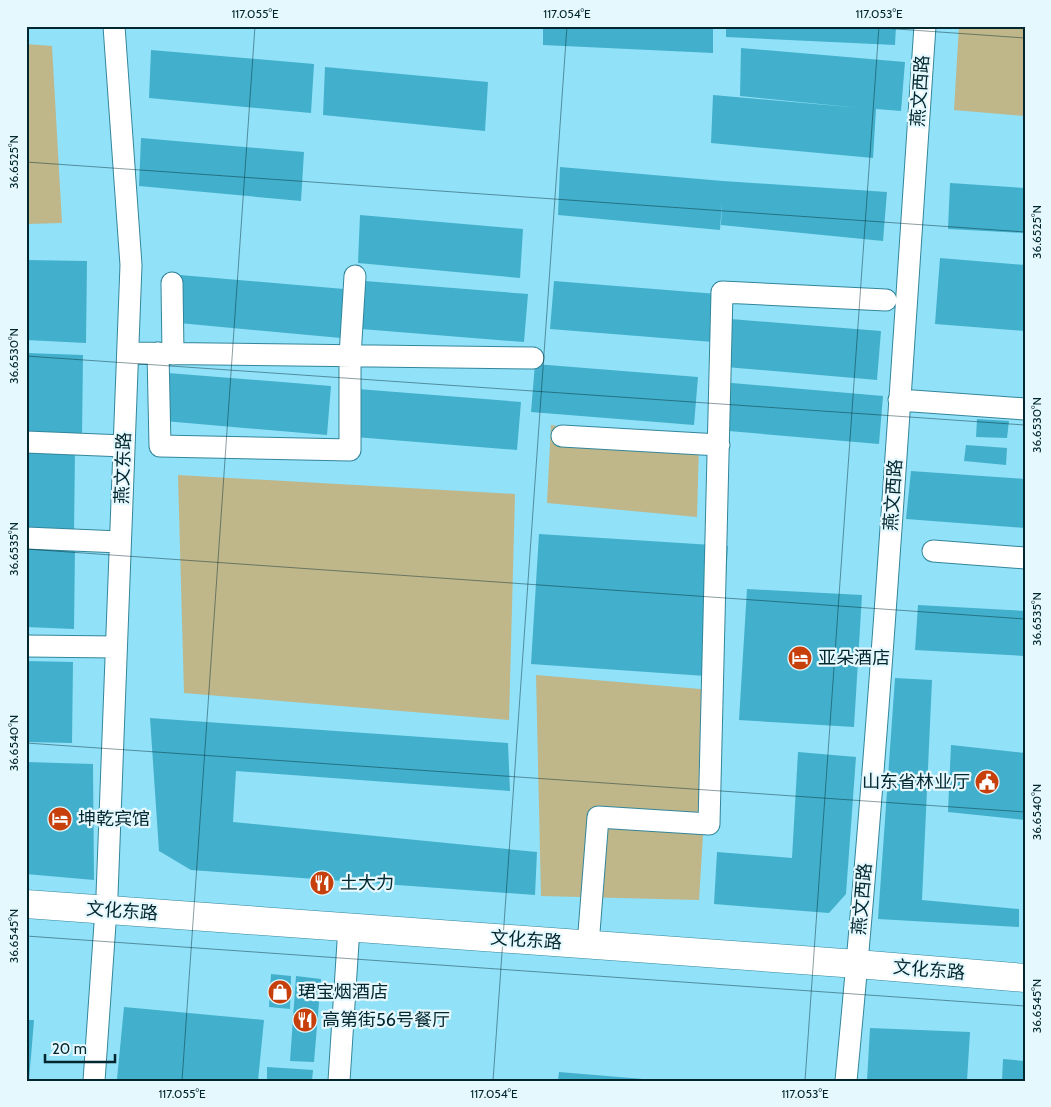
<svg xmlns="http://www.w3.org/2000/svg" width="1051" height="1107" font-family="Cabin,'Noto Sans SC',sans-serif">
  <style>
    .green { fill: #bfb689 }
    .building { fill: #42b0cc }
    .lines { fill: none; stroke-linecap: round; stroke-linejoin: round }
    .minor-casing { stroke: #33869b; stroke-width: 23 }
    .secondary-casing { stroke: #33869b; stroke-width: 29 }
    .minor { stroke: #fff; stroke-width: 21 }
    .secondary { stroke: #fff; stroke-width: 28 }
    .ticks { fill: none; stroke: #03272f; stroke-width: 1; stroke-opacity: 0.45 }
    .labels { text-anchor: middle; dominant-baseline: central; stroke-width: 4.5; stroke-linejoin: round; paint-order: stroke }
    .street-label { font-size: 18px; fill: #03272f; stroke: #e5f8fe }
    .poi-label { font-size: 18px; fill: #03272f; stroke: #e5f8fe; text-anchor: start }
    .neatline { fill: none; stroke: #03272f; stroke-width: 2 }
    .ticks-label { font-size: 12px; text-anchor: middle; fill: #03272f }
  </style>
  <rect width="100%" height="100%" fill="#91e1f8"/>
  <path class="green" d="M959 26H1025V116L954 110Z
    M26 44 52 46 62 223 26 224Z
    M551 425 699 445 697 517 547 503Z
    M178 475 515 494 509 720 184 693Z
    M536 675 712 690 699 900 541 896Z"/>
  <path class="building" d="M543 26H713V53L543 45Z
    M726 26H896L895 45 726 37Z
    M741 48 905 62 901 111 876 109 873 158 711 143 713 95 860 108 740 96Z
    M151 50 314 64 311 113 149 98Z
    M325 67 488 82 485 131 323 115Z
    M141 138 304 152 301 201 139 186Z
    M560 167 723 181 887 192 883 241 721 225 722 202 720 230 558 215Z
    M950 183 1025 188V233L948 229Z
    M360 215 523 229 520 278 358 263Z
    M940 258 1025 265V331L935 324Z
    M26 260 87 261 86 343 26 340Z
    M180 275 344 289 341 338 179 323Z
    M365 281 528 294 524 342 361 329Z
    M554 281 717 294 713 342 550 329Z
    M718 318 881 331 877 380 714 366Z
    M26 353 83 355 82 436 26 434Z
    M535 364 698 377 694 425 531 412Z
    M168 373 331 386 327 435 164 421Z
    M720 382 883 396 879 444 717 430Z
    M358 389 521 402 517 450 355 437Z
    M977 419 1009 421 1007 438 976 437Z
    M966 445 1007 448 1006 465 964 461Z
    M26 451 75 452 74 533 26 532Z
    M911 471 1025 479V528L906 519Z
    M539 534 728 546 720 677 531 664Z
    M26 546 75 548 74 629 26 627Z
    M747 589 862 595 854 727 739 720Z
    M918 605 1025 611V656L915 650Z
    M26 661 73 662 72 743 26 742Z
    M895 678 932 680 922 900 1019 909V927L878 919Z
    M150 718 508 743 510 791 236 771 233 822 537 852 535 895 191 870 159 851Z
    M951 745 1025 753V820L948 812Z
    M798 752 856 757 846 894 829 913 714 904 717 852 792 858Z
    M26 762 93 764 94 880 26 874Z
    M271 974 291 976 290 1009 269 1007Z
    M296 976 321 979 314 1062 290 1061Z
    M124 1007 264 1020 258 1081H136L117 1079Z
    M26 1020H34L29 1081H26Z
    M870 1028 970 1032 967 1081H867Z
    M1003 1059 1025 1061V1081H1002Z
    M267 1067 313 1070 312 1081H267Z
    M559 1072 643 1079V1081H558Z"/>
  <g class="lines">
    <defs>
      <path id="minor" d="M172 283 173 354
        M128 353 533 358
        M158 353 160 446 350 450V356L355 276
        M899 400 1025 409
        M562 436 719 445
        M26 442 124 446
        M26 538 120 542
        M933 551 1025 558
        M26 646 116 647
        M588 945 598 817 709 824 722 292 886 300
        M94 1081 107 895 131 265 114 26
        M339 1081 349 927
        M846 1081C880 730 901 378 925 26"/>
      <path id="secondary" d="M26 904 857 964 1025 978"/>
    </defs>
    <use href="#minor" class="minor-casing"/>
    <use href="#secondary" class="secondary-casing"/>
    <use href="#minor" class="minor"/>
    <use href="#secondary" class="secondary"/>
  </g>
  <path class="ticks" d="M854 26 1025 38M26 162 1025 232M26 356 1025 425M26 549 1025 619M26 743 1025 812M26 936 1025 1006M182 1081 255 26M493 1081 567 26M805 1081 879 26"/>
  <defs>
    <symbol id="hotel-disc" viewBox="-11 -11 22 22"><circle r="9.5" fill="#c73f0a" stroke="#e5f8fe"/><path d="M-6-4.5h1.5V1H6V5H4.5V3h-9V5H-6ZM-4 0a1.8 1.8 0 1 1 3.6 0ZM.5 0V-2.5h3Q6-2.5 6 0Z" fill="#fff"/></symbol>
    <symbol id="civic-disc" viewBox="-11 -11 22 22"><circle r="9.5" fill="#c73f0a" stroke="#e5f8fe"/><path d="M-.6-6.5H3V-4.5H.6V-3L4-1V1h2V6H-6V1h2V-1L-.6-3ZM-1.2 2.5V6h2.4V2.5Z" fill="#fff"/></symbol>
    <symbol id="restaurant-disc" viewBox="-11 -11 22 22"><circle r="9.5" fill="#c73f0a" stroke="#e5f8fe"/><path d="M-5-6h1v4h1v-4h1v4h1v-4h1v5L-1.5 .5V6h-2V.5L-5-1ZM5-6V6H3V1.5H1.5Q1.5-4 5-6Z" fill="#fff"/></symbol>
    <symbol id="shop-disc" viewBox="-11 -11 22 22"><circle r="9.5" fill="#c73f0a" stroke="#e5f8fe"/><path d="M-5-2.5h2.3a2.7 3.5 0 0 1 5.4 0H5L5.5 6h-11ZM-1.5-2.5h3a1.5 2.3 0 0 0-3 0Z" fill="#fff"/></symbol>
  </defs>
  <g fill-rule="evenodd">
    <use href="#hotel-disc" x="786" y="644" width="28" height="28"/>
    <use href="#civic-disc" x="973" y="768" width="28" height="28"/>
    <use href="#hotel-disc" x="46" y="805" width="28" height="28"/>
    <use href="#restaurant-disc" x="308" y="869" width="28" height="28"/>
    <use href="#shop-disc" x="266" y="978" width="28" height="28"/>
    <use href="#restaurant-disc" x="291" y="1006" width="28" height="28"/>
  </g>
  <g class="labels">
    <g class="street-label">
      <text transform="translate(920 91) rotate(-86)">燕文西路</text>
      <text transform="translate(123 468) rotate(-88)">燕文东路</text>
      <text transform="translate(893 495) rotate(-86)">燕文西路</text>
      <text transform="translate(862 899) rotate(-85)">燕文西路</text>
      <text transform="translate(122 911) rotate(4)">文化东路</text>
      <text transform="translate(526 940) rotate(4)">文化东路</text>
      <text transform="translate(929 970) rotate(5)">文化东路</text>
    </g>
    <g class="poi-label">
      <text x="818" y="658">亚朵酒店</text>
      <text x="970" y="782" text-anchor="end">山东省林业厅</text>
      <text x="78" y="819">坤乾宾馆</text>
      <text x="340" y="883">土大力</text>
      <text x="298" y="992">珺宝烟酒店</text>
      <text x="322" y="1020">高第街56号餐厅</text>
    </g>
  </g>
  <rect width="1051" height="1107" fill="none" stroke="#e5f8fe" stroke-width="55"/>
  <path d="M45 1054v8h70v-8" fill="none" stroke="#03272f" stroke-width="2.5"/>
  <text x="52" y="1054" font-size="15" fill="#03272f" stroke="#e5f8fe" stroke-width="4" paint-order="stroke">20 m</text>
  <rect x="28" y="28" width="996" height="1052" class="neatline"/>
  <g class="ticks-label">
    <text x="255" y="18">117.055°E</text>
    <text x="567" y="18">117.054°E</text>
    <text x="879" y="18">117.053°E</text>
    <text transform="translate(14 162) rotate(-90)" y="4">36.6525°N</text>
    <text transform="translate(1037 232) rotate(-90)" y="4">36.6525°N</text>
    <text transform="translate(14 356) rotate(-90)" y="4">36.6530°N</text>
    <text transform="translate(1037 425) rotate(-90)" y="4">36.6530°N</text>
    <text transform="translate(14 549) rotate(-90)" y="4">36.6535°N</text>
    <text transform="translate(1037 619) rotate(-90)" y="4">36.6535°N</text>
    <text transform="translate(14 743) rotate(-90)" y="4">36.6540°N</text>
    <text transform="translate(1037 812) rotate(-90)" y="4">36.6540°N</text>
    <text transform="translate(14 936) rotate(-90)" y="4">36.6545°N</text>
    <text transform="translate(1037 1006) rotate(-90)" y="4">36.6545°N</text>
    <text x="182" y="1098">117.055°E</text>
    <text x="494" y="1098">117.054°E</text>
    <text x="805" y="1098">117.053°E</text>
  </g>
</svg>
